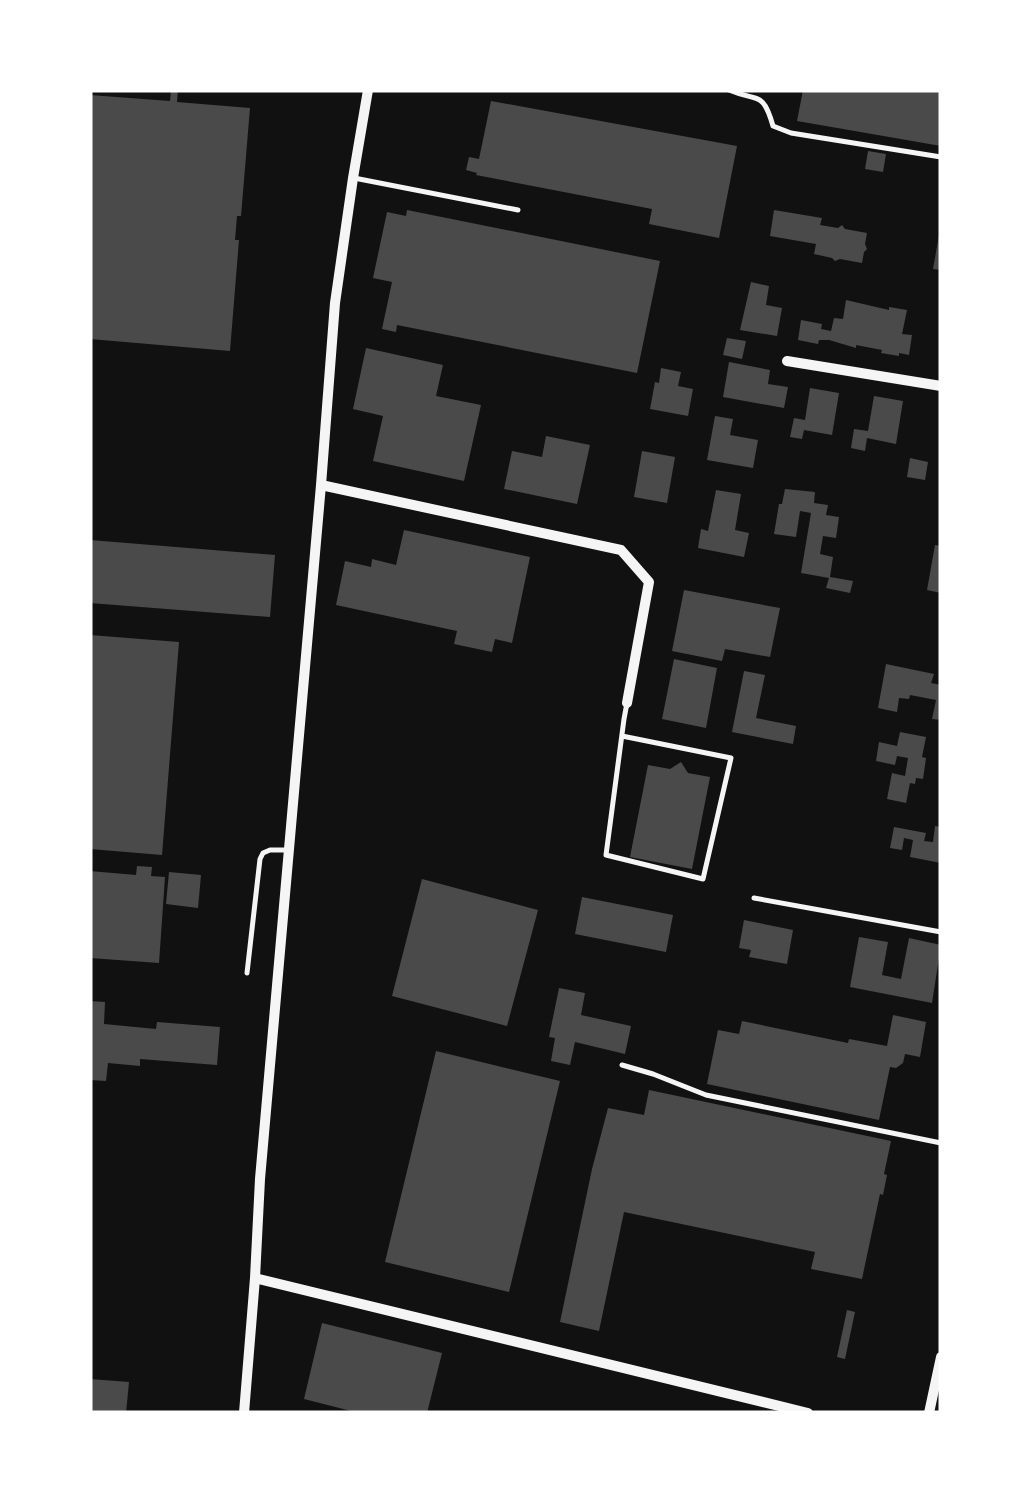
<svg xmlns="http://www.w3.org/2000/svg" width="1031" height="1503" font-family="Manrope,sans-serif">
  <style>
    .building { fill: #4a4a4a }
    .lines { fill: none; stroke-linecap: round; stroke-linejoin: round }
    .service { stroke: #f5f5f5; stroke-width: 5 }
    .minor { stroke: #f5f5f5; stroke-width: 10 }
  </style>
  <rect width="100%" height="100%" fill="#111"/>
  <path class="building" d="M171 90H178L177 102 250 108 241 216H237L235 240H239L230 351 90 339V95L170 101Z
    M803 90H941V146L797 121Z
    M491 101 737 146 719 238 649 224 652 209 476 175 477 173 466 170 469 157 479 159Z
    M868 151 886 154 883 172 865 169Z
    M407 210 660 261 637 373 397 325 396 332 382 329 392 282 373 278 387 212 406 216Z
    M774 210 822 218 820 225 838 228 842 225 845 229 867 233 865 244 867 249 864 252 862 263 840 259 835 261 832 258 814 254 816 244 770 236Z
    M939 235H941V270L933 269Z
    M751 282 769 286 766 305 782 308 777 336 740 330Z
    M846 300 889 310V307L907 310 902 334 912 335 909 355 899 353V356L881 353 882 350 856 345V348L829 340H819L818 344 798 340 801 320 822 324 821 329 831 331 834 318 843 319Z
    M727 338 746 341 742 359 723 355Z
    M366 348 443 365 436 396 481 405 464 481 373 461 383 416 353 409Z
    M729 362 770 370 768 384 788 387 784 408 723 397Z
    M661 368 681 372 678 386 693 389 688 416 650 409 655 382 659 383Z
    M810 388 839 393 832 435 804 430 802 439 790 437 794 418 805 420Z
    M874 396 903 401 896 444 867 438 865 451 851 448 854 429 868 431Z
    M715 416 733 419 730 435 758 440 753 468 707 460Z
    M546 436 590 445 577 504 504 489 512 451 542 457Z
    M642 451 675 457 667 503 634 497Z
    M910 458 928 462 925 480 907 477Z
    M785 489 815 492 814 503 828 505 826 515 839 517 836 538 823 536 820 554 833 557 830 577 853 581 850 593 826 588 829 578 801 573 811 513 800 511 796 537 774 534 779 504H782Z
    M716 490 741 494 735 530 749 533 744 557 698 548 701 529 708 531Z
    M404 530 530 557 512 643 495 639 492 652 454 644 457 631 336 605 345 561 371 567 372 559 396 565Z
    M90 540 275 555 270 617 90 603Z
    M935 545 941 546V593L927 590Z
    M684 590 780 608 770 657 725 649 722 661 672 651Z
    M90 635 179 642 162 855 90 849Z
    M674 659 717 668 706 728 662 719Z
    M886 664 934 674 931 683 941 685V720L932 719 936 700 910 695 909 699 899 698 897 712 878 708Z
    M744 671 765 675 756 718 796 726 793 744 732 732Z
    M900 732 926 737 922 757 926 758 923 779 916 778 915 784 910 783 906 803 887 799 892 773 905 776 908 758 897 756 895 765 876 761 879 742 897 746Z
    M681 762 688 773 710 777 692 869 630 857 648 765 670 769Z
    M935 826 941 827V863L910 857 913 840 904 838 902 850 890 848 894 827 926 833 924 841 933 842Z
    M137 866 152 867 151 876 165 877 159 963 90 958V871L136 875Z
    M169 872 201 875 198 908 166 904Z
    M422 879 538 910 507 1026 392 996Z
    M582 897 673 915 666 952 575 934Z
    M744 920 793 930 787 964 749 957 751 950 739 948Z
    M859 937 888 942 882 975 901 979 909 938 941 945 932 1003 850 987Z
    M559 988 585 993 581 1015 631 1026 625 1054 575 1042 570 1065 551 1061 555 1038 549 1037Z
    M90 1001 105 1002 104 1024 156 1029 157 1022 220 1027 217 1065 140 1059V1066L108 1063 106 1081 90 1080Z
    M893 1015 926 1022 920 1057 905 1054 903 1063 896 1068 890 1067 879 1120 707 1084 718 1030 739 1034 742 1021 848 1043 849 1039 887 1046Z
    M436 1051 560 1081 509 1292 385 1262Z
    M649 1090 891 1141 884 1174 887 1175 883 1195 880 1194 862 1279 811 1269 815 1252 624 1212 599 1331 560 1322 592 1169 608 1108 644 1115Z
    M847 1310 855 1312 845 1359 837 1357Z
    M322 1323 442 1353 427 1413H359L304 1399Z
    M90 1379 129 1382 126 1413H90Z"/>
  <g class="lines">
    <path class="service" d="M729 90C757 102 763 90 773 126L791 133 941 157
      M354 178 518 210
      M622 736 731 758 703 879 606 855 624 719 627 703
      M754 898 941 932
      M247 973 260 859 263 853 270 850H289
      M622 1065 653 1074 706 1095 941 1143"/>
    <path class="minor" d="M368 90 353 178 335 303 321 485 621 550 649 582 627 703
      M787 361 941 386
      M321 485 260 1179 255 1278 808 1413
      M244 1413 255 1278
      M929 1413 941 1357"/>
  </g>
  <rect width="1031" height="1503" fill="none" stroke="#ffffff" stroke-width="185"/>
</svg>
